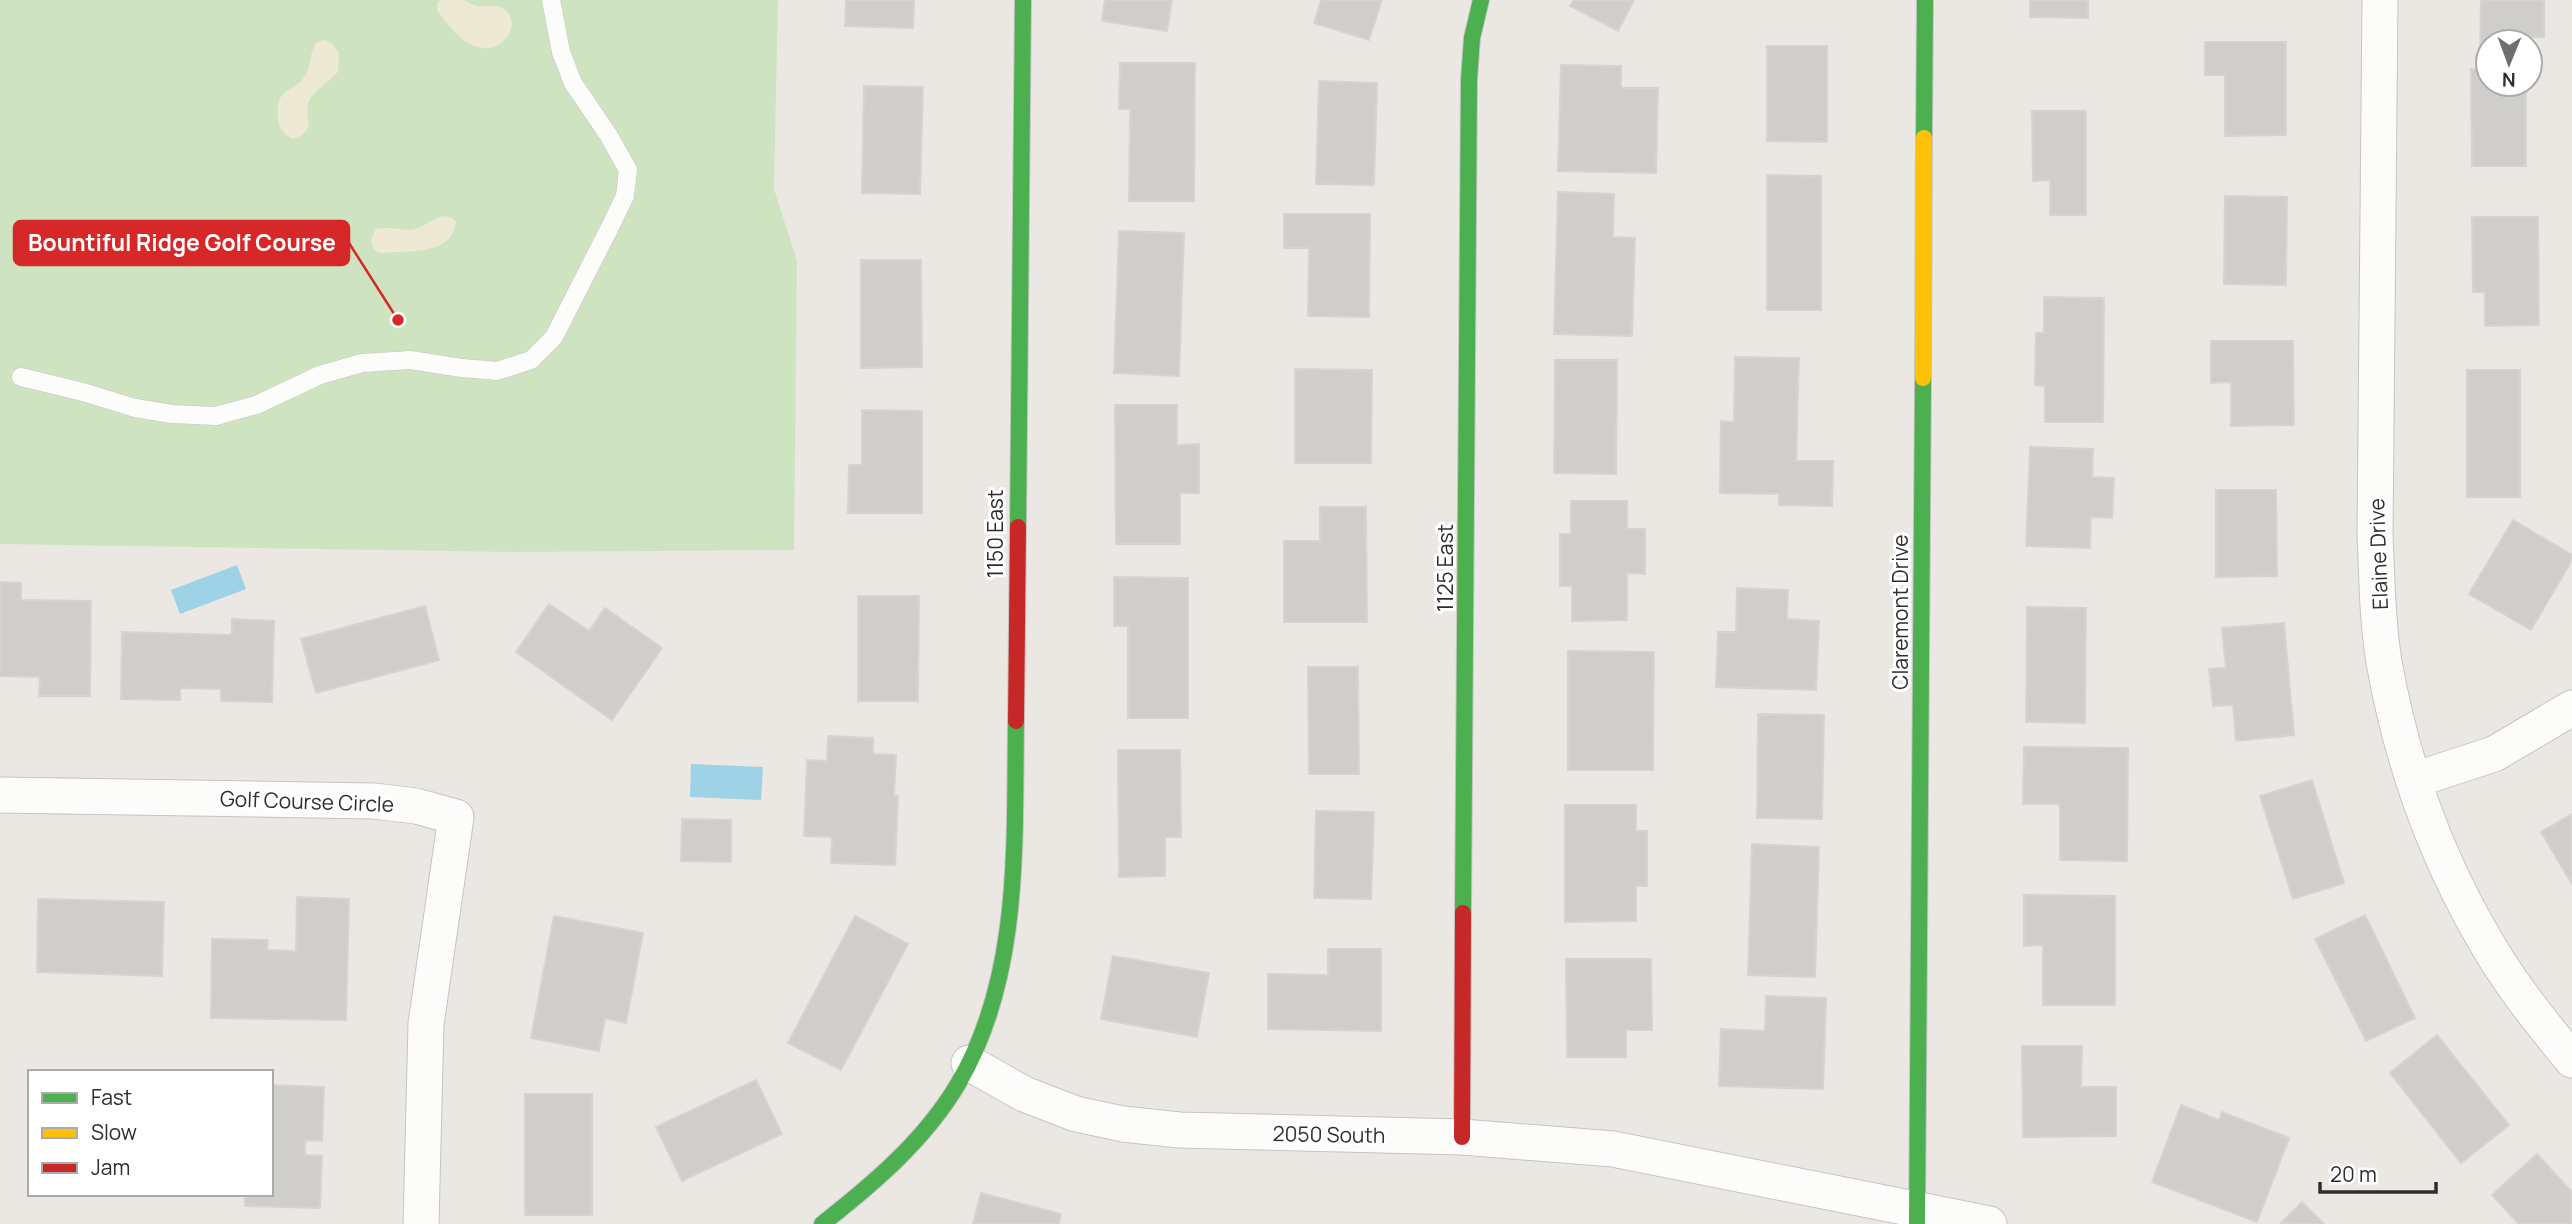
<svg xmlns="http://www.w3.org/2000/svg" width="2572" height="1224" font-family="Manrope,sans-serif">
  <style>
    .green { fill: #cee4c0 }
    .sand { fill: #eee9d4 }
    .water { fill: #9dd2e7 }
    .building { fill: #d0cecb; stroke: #d6d4d0; stroke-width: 2 }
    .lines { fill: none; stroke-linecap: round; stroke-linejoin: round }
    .lane-casing { stroke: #c6c4c4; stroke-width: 19 }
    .street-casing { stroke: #c6c4c4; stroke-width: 37 }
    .fast-casing { stroke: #c6c4c4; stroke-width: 18 }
    .slow-casing { stroke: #c6c4c4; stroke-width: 18 }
    .jam-casing { stroke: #c6c4c4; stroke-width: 18 }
    .lane { stroke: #fcfcfb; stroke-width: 18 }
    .street { stroke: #fcfcfb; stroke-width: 35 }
    .fast { stroke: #4caf50; stroke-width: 16 }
    .slow { stroke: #ffc107; stroke-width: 16 }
    .jam { stroke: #c62828; stroke-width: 16 }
    .labels { text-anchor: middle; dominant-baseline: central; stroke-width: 6; stroke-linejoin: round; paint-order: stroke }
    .street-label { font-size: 21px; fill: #2e2e2e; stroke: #fff }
    .leader { fill: none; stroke: #d62828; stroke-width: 2.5 }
    .callout-dot { fill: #d62828; stroke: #fff; stroke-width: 2.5 }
    .callout { fill: #d62828; stroke: #d62828; stroke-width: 2.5 }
    .callout-label { font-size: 23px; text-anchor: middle; font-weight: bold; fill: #fff }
  </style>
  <rect width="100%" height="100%" fill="#ebe8e4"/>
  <path class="green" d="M0 0H778L774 189 797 261 794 550 514 552 0 544Z"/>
  <path class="sand" d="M441 0C448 0 457 0 463 0 468 1 472 6 478 6 487 8 497 3 505 10 523 25 502 52 482 48 462 45 448 25 437 10L438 2Z
    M324 40 332 44 339 53 338 72C329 81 314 91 309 101 302 118 320 129 293 139 283 134 279 129 278 118 275 84 296 94 306 74 312 63 309 52 317 42Z
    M443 216 452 217 456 222C452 256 409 250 382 253L375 251C370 244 371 237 376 229 389 226 398 230 411 230 421 229 432 219 443 216Z"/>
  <path class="water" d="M237 565 246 589 180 614 171 590Z
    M691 764 763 767 761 800 690 797Z"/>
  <path class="building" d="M846 0H914L913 28 845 26Z
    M1105 0H1172L1167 31 1102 21Z
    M1321 0H1382L1369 40 1314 23Z
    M1574 0H1634L1618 31 1570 6Z
    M2030 0H2088V18L2030 17Z
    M2481 0H2544V37H2527V42H2488V56H2480Z
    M2205 42H2286V135L2225 136V75H2205Z
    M1767 46H1827V142L1767 141Z
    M1120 63H1195L1194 201H1129L1130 109H1119Z
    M1561 65 1621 66V88H1658L1656 173 1558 171Z
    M2471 69H2488V84H2526V166H2472Z
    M1319 81 1377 83 1374 185 1316 184Z
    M864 86 923 87 920 194 862 193Z
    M2032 111H2086V215H2050V180L2033 181Z
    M1767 175 1821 176V310H1767Z
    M1558 192 1614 194 1613 237 1635 238 1632 336 1554 334Z
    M2225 196 2287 197 2286 285 2224 284Z
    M1284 214H1370L1369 317 1308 316 1309 248H1284Z
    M2472 217H2538L2539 325 2485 326V292H2473Z
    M1119 231 1184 233 1179 376 1114 373Z
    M861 260H921L922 367 861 368Z
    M2044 297 2104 298 2103 422H2045V386L2035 385 2036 333H2044Z
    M2211 341H2293L2294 425 2231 426V382L2211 383Z
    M1735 357 1799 358 1796 461H1833L1832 506 1779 505V494L1720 493 1721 421 1734 422Z
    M1555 360H1617L1616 474 1554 473Z
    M1295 369 1372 370 1371 463H1295Z
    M2467 370H2520V497H2467Z
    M1115 405H1177V445L1199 444V493H1180V544H1116Z
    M862 410 922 411V513H848L849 465H862Z
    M2030 447 2093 449 2092 477 2114 478 2112 518 2091 517 2090 548 2026 546Z
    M2216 490H2276L2277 576 2216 577Z
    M1571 501H1627V529H1645V574L1627 573V620L1572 621V586H1560V534H1571Z
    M1320 507H1366L1367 622H1284V541H1320Z
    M2513 520 2572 555V560L2531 630 2469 594Z
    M1114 577 1188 578V718H1128V626H1114Z
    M0 582 21 583V600L91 601 90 696H39L40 677 0 676Z
    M1737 588 1788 590 1787 619 1819 621 1816 690 1716 687 1718 632H1736Z
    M858 596H919L918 701H858Z
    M549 604 589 631 605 608 662 648 612 720 516 652Z
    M425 606 439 660 316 693 301 639Z
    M2027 607 2086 608 2085 723 2026 722Z
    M232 619 274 621 272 702 221 701V689L180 688V700L121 699 122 632 232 635Z
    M2284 623 2294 735 2236 741 2233 705 2213 706 2209 669 2226 668 2222 628Z
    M1568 651 1654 652 1653 770H1568Z
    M1308 667H1358L1359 774H1309Z
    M1758 714 1824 715 1822 819 1757 818Z
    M828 736 873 738V754L896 755 894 796H898L895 865 831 863 832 837 804 836 807 760 827 761Z
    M2024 747 2128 748 2127 861 2060 860V804H2023Z
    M1118 750H1180L1181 837H1165V876L1119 877Z
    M2312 780 2344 883 2293 899 2260 796Z
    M1565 805H1636V831H1647V886H1636V921L1565 922Z
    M1316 811 1374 812 1371 899 1314 898Z
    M2572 814V884L2541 832Z
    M682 819 731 820V862L681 861Z
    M1752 844 1819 847 1815 977 1748 975Z
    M2024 895 2115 896V1005H2043V945L2024 946Z
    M297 897 349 899 346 1020 211 1018 212 939 268 940 267 950 296 951Z
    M38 899 164 902 162 976 37 972Z
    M2365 915 2415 1018 2366 1041 2315 939Z
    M554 916 643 933 626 1023 605 1018 599 1051 531 1038Z
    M855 916 908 944 841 1070 788 1043Z
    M1328 949H1381V1031L1268 1029V974L1328 975Z
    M1113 956 1209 973 1197 1037 1101 1019Z
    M1566 959H1651L1652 1030H1626V1057H1567Z
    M1766 996 1826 998 1823 1089 1719 1086 1721 1029 1765 1031Z
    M2437 1035 2509 1125 2461 1163 2390 1073Z
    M2022 1046H2082L2081 1087H2116V1136L2023 1137Z
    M756 1080 782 1134 682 1181 656 1127Z
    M271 1085 324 1087 322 1141 305 1140V1155L322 1156 320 1208 245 1206V1194H271Z
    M525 1094H592V1215H525Z
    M2181 1105 2219 1120 2222 1112 2289 1138 2257 1222 2152 1182Z
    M2537 1154 2572 1192V1224H2519L2492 1195Z
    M981 1193 1061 1214 1059 1224H973Z
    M2302 1202 2324 1224H2280Z"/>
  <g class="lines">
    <defs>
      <path id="lane" d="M21 377 83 392 135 408 172 414 216 416 256 405 320 375 362 363 410 360 462 368 497 371 531 360 554 337 610 227 625 196 628 170 609 136 573 83 561 52 551 0"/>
      <path id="street" d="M2380 0 2375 535C2377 577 2377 620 2384 662 2401 757 2434 852 2482 935 2507 980 2539 1020 2572 1060
        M2414 780 2494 754 2572 708
        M0 795 374 801 416 806 456 817 426 1024 421 1224
        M969 1063 1024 1094 1076 1114 1123 1124 1179 1130 1462 1137 1613 1149 1989 1224"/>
      <path id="fast" d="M1924 138 1925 0
        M1018 527 1023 0
        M1463 913 1469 80 1472 38 1481 0
        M822 1224C873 1184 925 1140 958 1084 1022 975 1014 842 1016 721
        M1917 1224 1923 378"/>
      <path id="slow" d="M1923 378 1924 138"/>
      <path id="jam" d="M1016 721 1018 527
        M1462 1137 1463 913"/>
    </defs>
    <use href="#lane" class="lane-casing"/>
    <use href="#street" class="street-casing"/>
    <use href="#fast" class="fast-casing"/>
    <use href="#slow" class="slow-casing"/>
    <use href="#jam" class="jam-casing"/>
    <use href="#lane" class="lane"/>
    <use href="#street" class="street"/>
    <use href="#fast" class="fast"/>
    <use href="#slow" class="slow"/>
    <use href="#jam" class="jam"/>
  </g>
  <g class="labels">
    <g class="street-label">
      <text transform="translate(995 534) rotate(-90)">1150 East</text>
      <text transform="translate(2378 554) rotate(-92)">Elaine Drive</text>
      <text transform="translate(1445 568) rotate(-90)">1125 East</text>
      <text transform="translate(1900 612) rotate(-90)">Claremont Drive</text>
      <text transform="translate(307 801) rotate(2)">Golf Course Circle</text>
      <text transform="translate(1329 1134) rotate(1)">2050 South</text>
    </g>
  </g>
  <path class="leader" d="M398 320L349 243"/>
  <circle class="callout-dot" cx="398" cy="320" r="7"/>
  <rect class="callout" x="14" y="221" width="335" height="44" rx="7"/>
  <g class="callout-label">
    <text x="182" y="251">Bountiful Ridge Golf Course</text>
  </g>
  <rect x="28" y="1070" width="245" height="126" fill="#ffffff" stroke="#ababab" stroke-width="2"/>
  <rect x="42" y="1093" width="35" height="10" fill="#4caf50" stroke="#ababab" stroke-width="2"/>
  <text x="91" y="1105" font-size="21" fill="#2e2e2e">Fast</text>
  <rect x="42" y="1128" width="35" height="10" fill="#ffc107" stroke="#ababab" stroke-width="2"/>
  <text x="91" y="1140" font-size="21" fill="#2e2e2e">Slow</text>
  <rect x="42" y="1163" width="35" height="10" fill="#c62828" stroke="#ababab" stroke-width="2"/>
  <text x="91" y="1175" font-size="21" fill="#2e2e2e">Jam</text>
  <g transform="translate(2509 63) rotate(181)"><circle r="33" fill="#ffffff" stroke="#ababab" stroke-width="2"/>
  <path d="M0-5L12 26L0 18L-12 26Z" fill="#706f6e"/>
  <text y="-10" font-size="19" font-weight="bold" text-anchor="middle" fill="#2e2e2e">N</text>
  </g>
  <path d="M2320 1182v10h116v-10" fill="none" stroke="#2e2e2e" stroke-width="3.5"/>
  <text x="2330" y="1182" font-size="21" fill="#2e2e2e" stroke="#ffffff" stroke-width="5" paint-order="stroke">20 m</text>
</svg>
